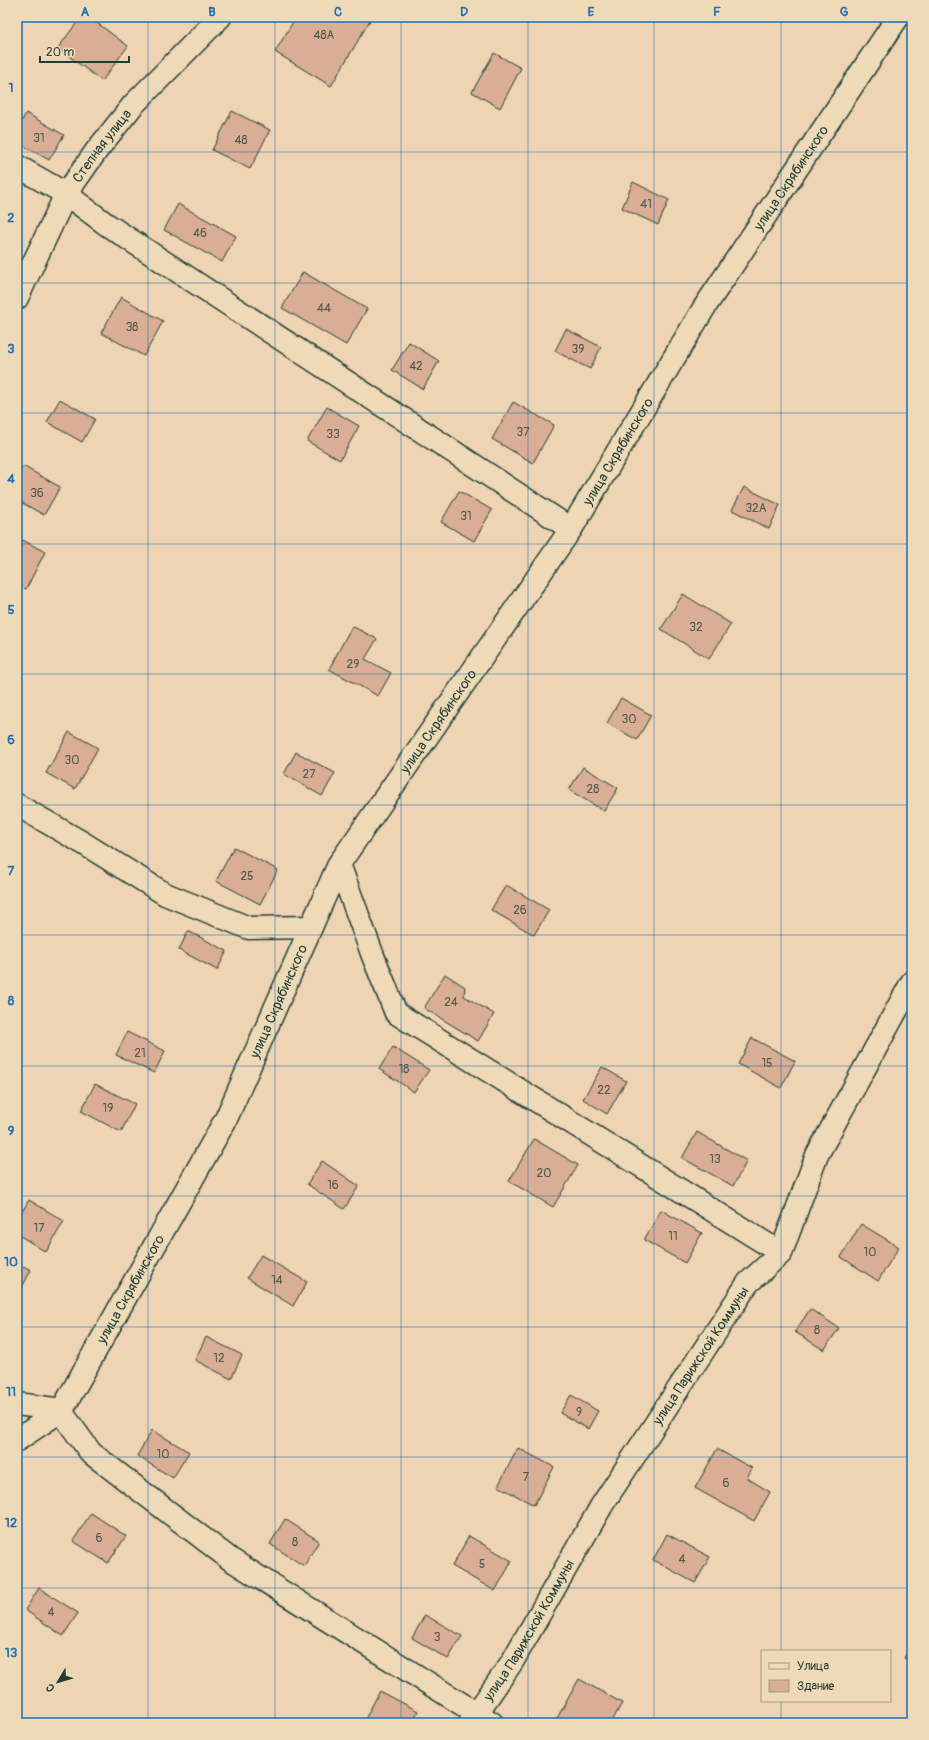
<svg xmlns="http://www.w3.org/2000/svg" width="929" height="1740" font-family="Pangolin,sans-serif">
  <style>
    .building { fill: #d9ae95; stroke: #1f3d34 }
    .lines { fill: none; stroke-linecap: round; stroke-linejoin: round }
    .street-casing { stroke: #1f3d34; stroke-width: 25 }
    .street { stroke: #efdab8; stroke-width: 22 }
    .grid { fill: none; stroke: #1f6fb2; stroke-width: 1; stroke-opacity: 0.55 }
    .labels { text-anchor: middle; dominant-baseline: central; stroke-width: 3.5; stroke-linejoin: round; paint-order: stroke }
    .number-label { font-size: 12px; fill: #4e594c }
    .street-label { font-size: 14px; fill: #1f3d34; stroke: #efdab8 }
    .neatline { fill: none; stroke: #1f6fb2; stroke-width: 1.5 }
    .grid-label { font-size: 13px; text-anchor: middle; font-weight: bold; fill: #1f6fb2 }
  </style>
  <rect width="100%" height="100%" fill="#efd4b3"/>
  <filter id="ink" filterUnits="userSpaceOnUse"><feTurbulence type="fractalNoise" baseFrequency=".025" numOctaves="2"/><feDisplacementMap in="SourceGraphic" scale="8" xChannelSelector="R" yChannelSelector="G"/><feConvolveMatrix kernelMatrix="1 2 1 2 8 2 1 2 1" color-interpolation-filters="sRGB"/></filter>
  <g filter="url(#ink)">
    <path class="building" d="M81 17H89L128 46 102 81 58 48Z
      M296 17H372L331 86 275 52Z
      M494 53 521 68 500 108 472 92Z
      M232 111 270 130 250 169 212 150Z
      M26 113 64 135 49 160 17 142V130Z
      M633 182 669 200 658 225 622 208Z
      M178 204 236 236 222 262 164 230Z
      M303 272 367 309 346 345 282 308Z
      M121 297 163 321 144 356 101 333Z
      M566 329 601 347 590 369 555 351Z
      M409 342 439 361 423 389 392 370Z
      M60 399 95 419 82 442 47 422Z
      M513 402 554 425 533 463 492 439Z
      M327 407 359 426 340 460 307 441Z
      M23 466 60 487 44 515 17 500V476Z
      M744 487 780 505 769 529 732 510Z
      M459 491 492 510 474 541 441 522Z
      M17 537 45 552 26 589 17 584Z
      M683 594 731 624 709 659 661 629Z
      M352 626 377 639 365 659 391 673 378 696 329 669Z
      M621 698 651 715 637 740 607 723Z
      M69 732 98 748 75 789 46 773Z
      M296 752 335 773 322 796 284 774Z
      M583 767 618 788 604 811 569 790Z
      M234 847 278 870 260 904 216 881Z
      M506 885 549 910 534 935 491 910Z
      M188 931 227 951 217 970 179 950Z
      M445 974 465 987 464 996 494 1014 478 1041 424 1008Z
      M127 1032 165 1051 154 1073 116 1055Z
      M752 1038 795 1061 781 1088 738 1064Z
      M393 1047 429 1070 414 1092 379 1069Z
      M602 1067 626 1081 607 1114 583 1099Z
      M95 1084 135 1104 121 1132 81 1111Z
      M697 1132 747 1161 733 1186 682 1158Z
      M534 1139 578 1165 553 1207 509 1181Z
      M322 1161 359 1186 344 1209 307 1184Z
      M29 1200 64 1221 46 1252 17 1234V1220Z
      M661 1210 702 1233 685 1263 644 1240Z
      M861 1224 899 1247 878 1281 841 1257Z
      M261 1255 307 1282 293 1306 247 1278Z
      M17 1263 31 1270 17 1297Z
      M810 1309 839 1328 824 1350 795 1332Z
      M206 1337 242 1355 231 1379 195 1360Z
      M571 1395 598 1411 588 1429 560 1413Z
      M152 1430 189 1452 173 1478 137 1456Z
      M518 1448 554 1467 534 1505 498 1486Z
      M717 1449 752 1468 747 1478 770 1492 754 1521 695 1488Z
      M91 1513 126 1536 108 1563 73 1541Z
      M285 1519 319 1541 304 1566 270 1544Z
      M667 1534 710 1557 695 1583 653 1560Z
      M469 1536 512 1561 495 1591 452 1566Z
      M39 1588 78 1613 63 1636 25 1610Z
      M425 1615 462 1636 448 1659 412 1638Z
      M912 1643V1662L904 1658Z
      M579 1679 622 1703 611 1723H561L556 1720Z
      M380 1691 418 1711 412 1723H373L365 1719Z"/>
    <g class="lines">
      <defs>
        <g id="street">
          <path d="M17 166 66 194 106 224 571 529"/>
          <path id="s1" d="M17 298 66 194 97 150 133 105 220 17"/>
          <path d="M17 805 83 843 165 894 249 928 311 927"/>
          <path d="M339 864 373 956 396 1013 781 1253"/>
          <path d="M17 1404 62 1410 65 1417 91 1453 230 1559 492 1723"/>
          <path id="s2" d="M17 1440 62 1410 226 1119 339 864 571 529 704 308 898 17"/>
          <path id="s3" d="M470 1723 512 1662 602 1505 748 1283 781 1253 817 1155 912 982"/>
        </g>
      </defs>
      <use href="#street" class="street-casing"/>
      <use href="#street" class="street"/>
    </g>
  </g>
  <path class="grid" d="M148 17V1723M275 17V1723M401 17V1723M528 17V1723M654 17V1723M781 17V1651M17 152H912M17 283H912M17 413H912M17 544H912M17 674H912M17 805H912M17 935H912M17 1066H912M17 1196H912M17 1327H912M17 1457H912M17 1588H912M781 1701V1723"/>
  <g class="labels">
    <g class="number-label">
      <text x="324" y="35">48А</text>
      <text x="39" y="138">31</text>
      <text x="241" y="140">48</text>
      <text x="646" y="204">41</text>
      <text x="200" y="233">46</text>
      <text x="324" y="308">44</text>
      <text x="132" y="327">38</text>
      <text x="578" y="349">39</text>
      <text x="416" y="366">42</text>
      <text x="523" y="432">37</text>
      <text x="333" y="434">33</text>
      <text x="37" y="493">36</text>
      <text x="756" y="508">32А</text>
      <text x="466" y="516">31</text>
      <text x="696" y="627">32</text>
      <text x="353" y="664">29</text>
      <text x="629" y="719">30</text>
      <text x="72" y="760">30</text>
      <text x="309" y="774">27</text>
      <text x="593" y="789">28</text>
      <text x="247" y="876">25</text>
      <text x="520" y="910">26</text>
      <text x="451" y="1002">24</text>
      <text x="140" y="1053">21</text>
      <text x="767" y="1063">15</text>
      <text x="404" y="1069">18</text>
      <text x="604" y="1090">22</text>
      <text x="108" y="1108">19</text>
      <text x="715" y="1159">13</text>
      <text x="544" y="1173">20</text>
      <text x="333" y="1185">16</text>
      <text x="39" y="1228">17</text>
      <text x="673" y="1236">11</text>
      <text x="870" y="1252">10</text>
      <text x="277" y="1280">14</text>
      <text x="817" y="1330">8</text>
      <text x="219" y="1358">12</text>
      <text x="579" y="1412">9</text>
      <text x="163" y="1454">10</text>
      <text x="526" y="1477">7</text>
      <text x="726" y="1483">6</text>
      <text x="99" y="1538">6</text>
      <text x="295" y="1542">8</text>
      <text x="682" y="1559">4</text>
      <text x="482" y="1564">5</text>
      <text x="51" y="1612">4</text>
      <text x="437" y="1637">3</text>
    </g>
    <g class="street-label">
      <text stroke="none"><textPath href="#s1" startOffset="175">Степная улица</textPath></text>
      <text stroke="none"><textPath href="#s2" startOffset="1489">улица Скрябинского</textPath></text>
      <text stroke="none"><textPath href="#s2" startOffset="1165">улица Скрябинского</textPath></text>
      <text stroke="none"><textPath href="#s2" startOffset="841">улица Скрябинского</textPath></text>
      <text stroke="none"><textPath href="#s2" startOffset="517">улица Скрябинского</textPath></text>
      <text stroke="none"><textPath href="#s2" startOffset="193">улица Скрябинского</textPath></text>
      <text stroke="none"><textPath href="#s3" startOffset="434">улица Парижской Коммуны</textPath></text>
      <text stroke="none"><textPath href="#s3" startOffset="110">улица Парижской Коммуны</textPath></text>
    </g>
  </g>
  <rect width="929" height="1740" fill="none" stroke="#efdab8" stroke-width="44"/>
  <rect x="761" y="1650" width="130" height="52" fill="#efdab8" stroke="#9c9b83"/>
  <rect x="769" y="1663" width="20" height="6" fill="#efdab8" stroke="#9c9b83"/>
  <text x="797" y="1670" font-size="12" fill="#1f3d34">Улица</text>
  <rect x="769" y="1680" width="20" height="12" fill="#d9ae95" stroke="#9c9b83"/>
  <text x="797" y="1690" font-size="12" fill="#1f3d34">Здание</text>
  <g transform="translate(58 1682) rotate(232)" stroke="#efdab8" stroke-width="3" paint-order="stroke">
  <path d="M0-3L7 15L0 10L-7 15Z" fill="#1f3d34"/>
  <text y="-6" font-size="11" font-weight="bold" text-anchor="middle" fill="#1f3d34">С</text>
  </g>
  <path d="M40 56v6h89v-6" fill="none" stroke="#1f3d34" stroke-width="2"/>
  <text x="46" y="56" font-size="12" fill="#1f3d34" stroke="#efdab8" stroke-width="3" paint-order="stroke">20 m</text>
  <rect x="22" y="22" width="885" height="1696" class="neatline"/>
  <g class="grid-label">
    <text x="85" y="16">A</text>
    <text x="212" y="16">B</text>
    <text x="338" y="16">C</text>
    <text x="464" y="16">D</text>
    <text x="591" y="16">E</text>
    <text x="717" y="16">F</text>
    <text x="844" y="16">G</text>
    <text x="11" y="92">1</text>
    <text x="11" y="222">2</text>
    <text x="11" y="353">3</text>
    <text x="11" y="483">4</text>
    <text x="11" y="614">5</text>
    <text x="11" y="744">6</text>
    <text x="11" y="875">7</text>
    <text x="11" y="1005">8</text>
    <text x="11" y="1135">9</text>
    <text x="11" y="1266">10</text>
    <text x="11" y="1396">11</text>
    <text x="11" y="1527">12</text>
    <text x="11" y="1657">13</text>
  </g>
</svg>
